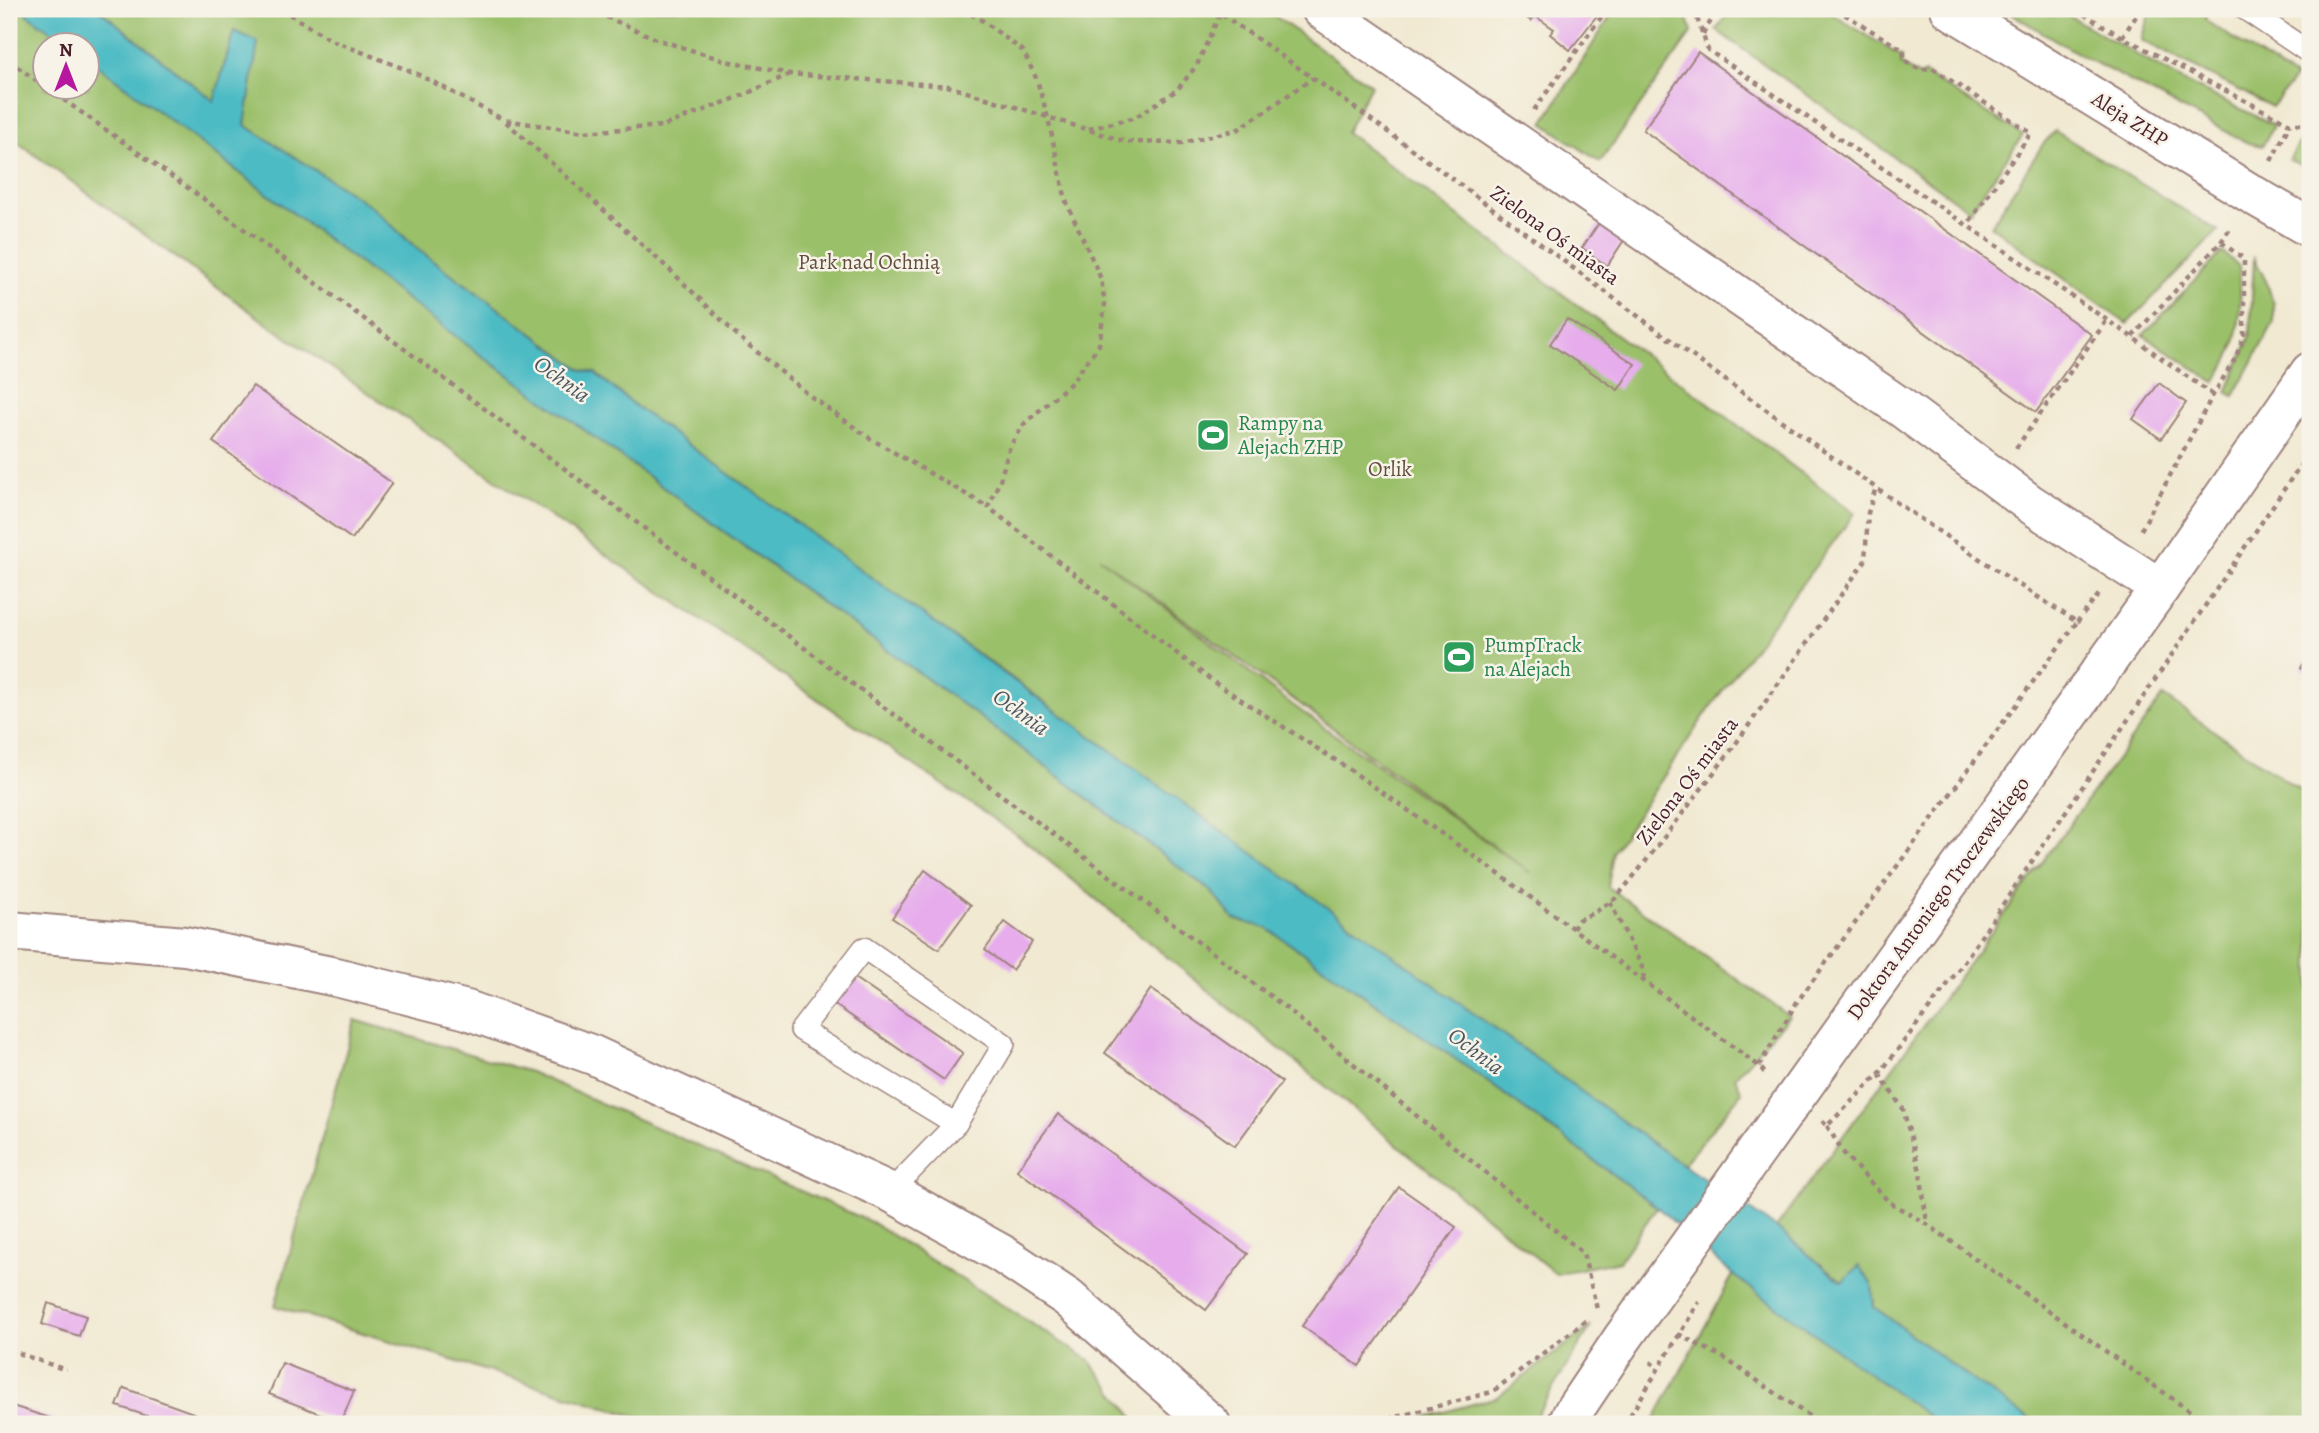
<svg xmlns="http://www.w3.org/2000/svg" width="2319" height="1433" font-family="Alegreya,serif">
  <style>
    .green { fill: #9bc06a; stroke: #72704a; stroke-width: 2; fill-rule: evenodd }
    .water { fill: #4dbbc4; stroke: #4c6d78; stroke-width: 2 }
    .building { fill: #e6acec }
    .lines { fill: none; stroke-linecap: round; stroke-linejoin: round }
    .lane-casing { stroke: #9e847e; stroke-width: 24 }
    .street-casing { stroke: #9e847e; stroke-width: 42 }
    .secondary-casing { stroke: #9e847e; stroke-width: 42 }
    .path { stroke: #9e847e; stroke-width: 4.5; stroke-dasharray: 5 5; stroke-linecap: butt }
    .lane { stroke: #fff; stroke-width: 21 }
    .street { stroke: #fff; stroke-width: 38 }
    .secondary { stroke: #fff; stroke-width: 38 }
    .labels { text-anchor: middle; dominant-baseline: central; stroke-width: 5; stroke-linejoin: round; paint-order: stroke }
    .street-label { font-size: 21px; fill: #4a1f2b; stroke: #f7f3e8 }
    .park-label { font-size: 21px; fill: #624f3e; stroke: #f7f3e8 }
    .leisure-label { font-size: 21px; fill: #27864d; stroke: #f7f3e8; text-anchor: start }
    .water-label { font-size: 23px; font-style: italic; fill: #4b5661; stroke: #f7f3e8 }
  </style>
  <rect width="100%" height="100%" fill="#f7f3e8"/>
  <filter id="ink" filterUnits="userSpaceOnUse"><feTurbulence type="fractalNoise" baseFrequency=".0143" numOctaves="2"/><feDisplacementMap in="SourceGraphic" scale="14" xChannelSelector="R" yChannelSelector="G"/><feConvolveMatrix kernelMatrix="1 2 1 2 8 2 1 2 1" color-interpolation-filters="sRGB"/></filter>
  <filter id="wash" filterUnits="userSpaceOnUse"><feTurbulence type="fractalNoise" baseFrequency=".00686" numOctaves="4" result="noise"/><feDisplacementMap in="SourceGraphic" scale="28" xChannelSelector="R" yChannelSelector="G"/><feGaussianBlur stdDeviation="1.57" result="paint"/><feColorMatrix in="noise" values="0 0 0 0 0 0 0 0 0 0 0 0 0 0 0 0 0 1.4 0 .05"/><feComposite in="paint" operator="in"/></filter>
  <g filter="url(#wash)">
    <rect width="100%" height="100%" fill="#f1e9d2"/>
    <path class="green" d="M9 9H20L70 45 46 46V88H88V58L474 350 977 715 1212 892 1234 919 1267 928 1477 1074 1657 1207 1619 1261 1556 1274 1021 838 266 323 9 136Z
      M98 9H1265L1371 85 1346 132 1855 513 1711 706 1613 852 1608 887 1789 1016 1735 1077 1742 1092 1683 1165 1203 821 1012 678 814 538 635 406 595 373 582 370 416 248 372 207 245 125 234 31 214 102ZM1099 557 1531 873 1294 706Z
      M1615 9H1685L1692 32 1600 162 1543 123Z
      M1731 9H1824L1902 57 1901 65 1920 76 1925 74 2023 135 1970 211 1716 30Z
      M2003 9H2057L2187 83 2274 125 2262 146 2248 143 2086 58Z
      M2151 9H2206V21L2295 78 2272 107 2141 40Z
      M2055 131 2218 231 2127 324 1991 226 2043 144Z
      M2302 138H2310V168L2289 160Z
      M2222 252 2239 266C2241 290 2242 331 2231 353 2227 363 2221 373 2215 382L2143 335Z
      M2254 258 2266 281 2274 304V322L2234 396 2227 392 2250 338Z
      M2163 696 2310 797V1424H2037L1975 1382 1874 1307 1872 1285 1859 1267 1843 1282 1776 1228Z
      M355 1020 530 1072 871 1222 1089 1360 1139 1424H661L275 1306Z
      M1733 1275 1941 1424H1652Z
      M1591 1326 1531 1424H1402L1497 1397Z"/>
    <path class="water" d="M20 9H98L214 101 234 31 258 42 245 125 372 207 416 248 582 370 595 373 635 406 1683 1165 1776 1228 1842 1282 1859 1266 1872 1285 1874 1307 1975 1382 2037 1424H1941L1931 1418 1733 1275 1657 1207 1477 1074 1267 928 1234 919 1212 892 977 715 474 350 88 58V46L70 45Z"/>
    <g id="blocks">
      <path class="building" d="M1515 9H1602L1570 50 1550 34 1554 29 1535 16 1531 21Z
        M1698 52 2092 335 2036 412 1643 130Z
        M1601 220 1626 237 1607 266 1582 248Z
        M1567 319 1635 364 1618 390 1550 344Z
        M2159 383 2186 403 2161 439 2133 419Z
        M253 386 392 483 352 539 213 442Z
        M2310 654V675L2301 668Z
        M925 870 971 905 939 949 892 918Z
        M1005 922 1032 942 1012 970 985 950Z
        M847 973 963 1053 944 1080 828 1000Z
        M1151 989 1282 1082 1235 1146 1105 1053Z
        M1058 1114 1248 1254 1206 1310 1017 1170Z
        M1399 1187 1456 1227 1359 1366 1302 1326Z
        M48 1303 86 1316 79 1336 42 1324Z
        M282 1363 354 1391 341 1422 269 1394Z
        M124 1388 199 1415 195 1424H171L117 1406Z
        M9 1405 69 1424H9Z"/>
    </g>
  </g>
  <g filter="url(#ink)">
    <use href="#blocks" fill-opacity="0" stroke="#9e847e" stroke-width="2"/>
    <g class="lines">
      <defs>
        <path id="lane" d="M2245 9 2310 53
          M890 1192 956 1124 1004 1044 864 948 801 1030 956 1124"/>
        <path id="street" d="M1321 9 1902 408 2029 503 2160 588
          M9 931 185 946 336 977 467 1010 593 1055 890 1192 1002 1254 1068 1298 1211 1424"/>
        <path id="secondary" d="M1950 9 2253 195 2310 228
          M1567 1424 1575 1409 1622 1339 2160 588 2310 372"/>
      </defs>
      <use href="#lane" class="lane-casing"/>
      <use href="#street" class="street-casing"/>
      <use href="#secondary" class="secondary-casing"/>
      <path class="path" d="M281 9 331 40 420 75 504 120
        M588 9 659 40 726 61 790 74 948 86 1127 142 1182 143 1239 129 1313 78
        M962 9 983 21 1023 51 1037 80 1048 118 1066 201 1101 279 1105 304 1099 345 1072 382 1025 423 1010 446 1000 480 988 507 1215 683 1343 765 1488 866 1759 1066 1765 1073
        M1214 9C1505 208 1779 434 2077 622L1797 1002 1759 1066
        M1694 9 1708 50 2132 337
        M1836 9 1903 50 1905 61 1920 70 1932 68 2031 133 1967 225
        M2075 9 2122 37 2290 124H2310
        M1703 34 1718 9
        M2122 37 2141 9
        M9 61 46 87
        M790 74 741 96 663 126 584 132 504 120 671 271 740 338 813 398 871 439 988 507
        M47 88 205 200 1281 1004 1583 1253 1597 1309
        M1534 110 1607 9
        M1089 129 1136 117 1177 90 1197 65 1222 9
        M2271 161 2290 124
        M2221 242 2232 226
        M2016 448 2107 320
        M2141 530 2213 395 2235 359 2244 336V259L2221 242 2132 337 2213 395
        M2077 622 2100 593
        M1610 902 1644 971 1643 980
        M1573 929 1578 920 1597 911 1616 898 1642 866 1732 749 1865 561 1868 513 1876 487
        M1879 1074 1903 1109 1920 1171 1927 1223
        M1822 1121 1827 1126 1879 1074 1957 972 2310 451
        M1827 1126 1845 1155 1889 1202 1927 1224 2208 1424
        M1678 1334 1724 1358 1821 1424
        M9 1350 66 1370
        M1650 1362 1658 1368
        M1369 1424 1492 1392 1588 1319
        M1625 1424 1699 1302"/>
      <use href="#lane" class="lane"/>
      <use href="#street" class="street"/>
      <use href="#secondary" class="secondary"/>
    </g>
  </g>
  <defs>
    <symbol id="stadium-square" viewBox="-11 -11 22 22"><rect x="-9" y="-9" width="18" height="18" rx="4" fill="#2e9e5b" stroke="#f7f3e8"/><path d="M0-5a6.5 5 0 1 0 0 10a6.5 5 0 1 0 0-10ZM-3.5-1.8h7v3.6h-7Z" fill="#fff"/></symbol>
  </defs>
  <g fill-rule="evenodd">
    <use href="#stadium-square" x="1194" y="416" width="38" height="38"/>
    <use href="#stadium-square" x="1440" y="638" width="38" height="38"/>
  </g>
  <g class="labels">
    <g class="street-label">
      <text transform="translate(2130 119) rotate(32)">Aleja ZHP</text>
      <text transform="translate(1555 235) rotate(36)">Zielona Oś miasta</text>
      <text transform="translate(1687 781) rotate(-53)">Zielona Oś miasta</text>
      <text transform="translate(1938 898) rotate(-54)">Doktora Antoniego Troczewskiego</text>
    </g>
    <g class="park-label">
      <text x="869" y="262">Park nad Ochnią</text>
      <text x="1390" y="469">Orlik</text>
    </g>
    <g class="leisure-label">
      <text x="1238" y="423">Rampy na<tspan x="1238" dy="24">Alejach ZHP</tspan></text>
      <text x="1484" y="645">PumpTrack<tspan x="1484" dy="24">na Alejach</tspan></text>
    </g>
    <g class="water-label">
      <text transform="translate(562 379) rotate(36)">Ochnia</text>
      <text transform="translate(1021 712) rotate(36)">Ochnia</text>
      <text transform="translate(1476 1051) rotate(37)">Ochnia</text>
    </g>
  </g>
  <rect width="2319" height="1433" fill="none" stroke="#f7f3e8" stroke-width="35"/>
  <g transform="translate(66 66)"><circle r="33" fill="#f7f3e8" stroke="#b29e9c" stroke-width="2"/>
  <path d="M0-5L12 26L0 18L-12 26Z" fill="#b5179e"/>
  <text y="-10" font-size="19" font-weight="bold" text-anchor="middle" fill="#4a1f2b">N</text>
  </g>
</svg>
